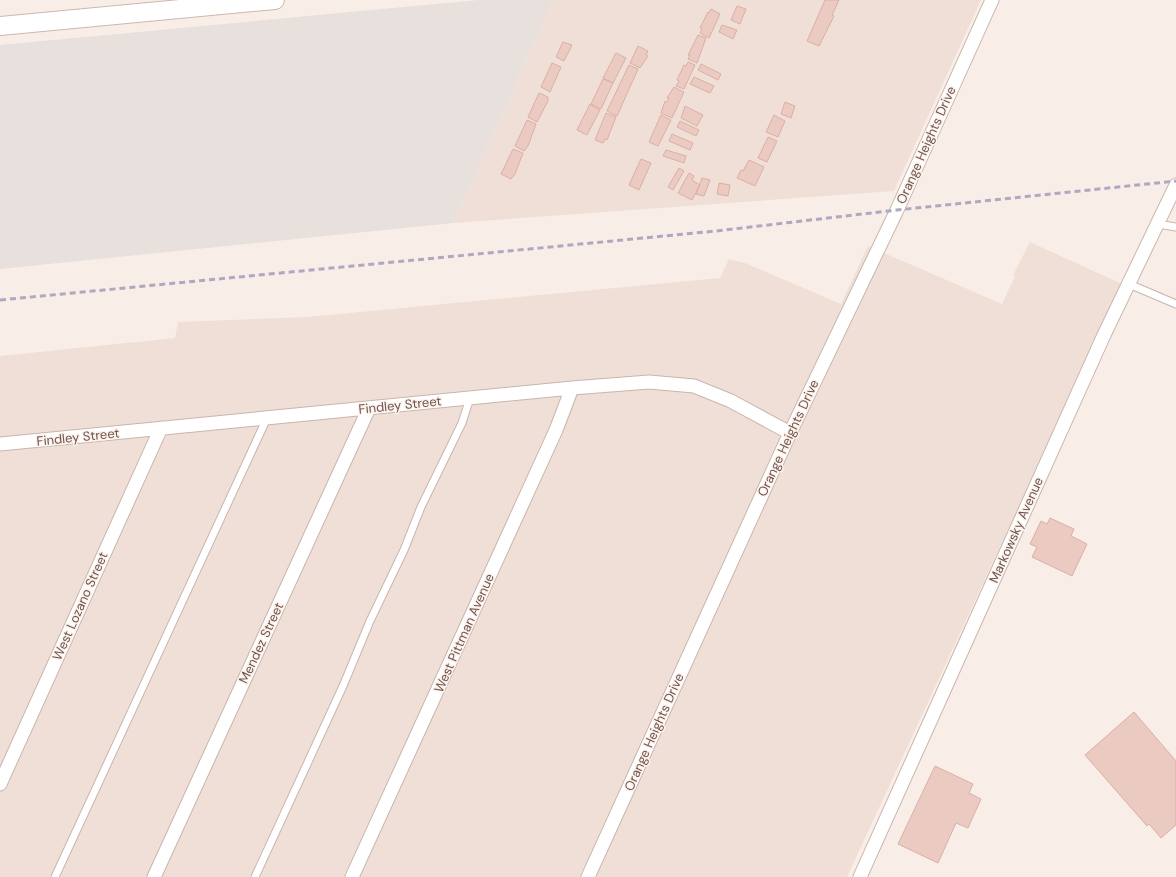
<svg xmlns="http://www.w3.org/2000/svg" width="1176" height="877" font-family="'DM Sans',sans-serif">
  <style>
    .residential { fill: #f0dfd6 }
    .industrial { fill: #e8e0dd }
    .building { fill: #ebcac2; stroke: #dbafa5 }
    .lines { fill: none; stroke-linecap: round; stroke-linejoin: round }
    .lane-casing { stroke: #c9b5ae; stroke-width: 9 }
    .street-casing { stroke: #c9b5ae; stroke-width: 15 }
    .secondary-casing { stroke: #ceb7af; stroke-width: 20 }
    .lane { stroke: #fff; stroke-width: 7 }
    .street { stroke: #fff; stroke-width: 13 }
    .secondary { stroke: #fff; stroke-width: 18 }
    .rail { stroke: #b0a7c1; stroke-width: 3; stroke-dasharray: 6 4; stroke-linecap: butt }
    .labels { text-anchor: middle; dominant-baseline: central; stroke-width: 3; stroke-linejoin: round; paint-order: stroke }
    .street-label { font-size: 13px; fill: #6f544f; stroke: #fdf3ed }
  </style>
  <rect width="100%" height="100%" fill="#f9eee7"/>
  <path class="residential" d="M553 0H981L894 191 454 223Z
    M1030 242 1122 284 847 877H0V356L175 338 178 322 307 317 720 278 729 259 745 263 841 304 868 246 1002 304 1015 276 1013 275Z"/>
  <path class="industrial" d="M478 0H553L454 223 0 269V45Z"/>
  <path class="building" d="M825 0H839L832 15 834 16 819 46 807 41Z
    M737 6 746 9 740 24 731 20Z
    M711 9 720 14 709 38 700 33 702 29 700 28 708 12 709 13Z
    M722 25 737 30 733 39 719 32Z
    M698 35 706 38 697 63 688 59 690 55H688Z
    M563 42 572 45 564 61 556 57Z
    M638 46 648 51 646 55 648 56 640 68 630 63Z
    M616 53 626 58 613 83 603 78Z
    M688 62 695 65 684 89 676 86 679 81 677 80 684 65 686 66Z
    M552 63 561 67 550 92 541 87Z
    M701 64 721 74 718 80 698 70Z
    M629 65 638 69 617 116 607 111Z
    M694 77 714 86 710 93 690 84Z
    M603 79 613 83 601 109 591 104Z
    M674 87 684 92 672 118 661 113 665 101 667 102 669 99 667 98Z
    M539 93 548 97V101L537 122 528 117Z
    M785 102 795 106 791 118 781 114Z
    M590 104 600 110 587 135 577 130Z
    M685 106 703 115 697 126 681 118Z
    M606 113 616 117 607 140 605 139 603 143 595 140Z
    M661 115 671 120 658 146 649 142Z
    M774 115 785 121 778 137 766 132Z
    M527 120 536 124 528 146 524 151 515 146Z
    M680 121 699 130 696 136 677 127Z
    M672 134 693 143 690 150 669 141Z
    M768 137 777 141 767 162 758 158Z
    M513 149 523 153 515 174 511 179 501 174Z
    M666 150 686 156 684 163 663 156Z
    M641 159 651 163 639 190 629 185Z
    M749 160 764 167 755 186 737 178 741 170 743 171Z
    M679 168 684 171 673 190 668 187Z
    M689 173 694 176 692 180 700 185 692 200 678 193Z
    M702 178 710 180 704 196 696 194Z
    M719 183 730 185 728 196 717 194Z
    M1050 518 1074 529 1071 536 1087 544 1072 576 1032 557 1037 547 1030 544 1041 521 1047 524Z
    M1134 712 1176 761V825L1161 838 1149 824 1147 826 1085 755Z
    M935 766 973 784 969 793 981 799 968 828 956 823 938 863 898 844Z"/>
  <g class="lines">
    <defs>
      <path id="lane" d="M1158 224 1176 227
        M1129 284 1176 304
        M55 877 267 418
        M255 877 343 686 370 621 404 550 421 507 462 423 470 398"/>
      <path id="street" d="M0 444 572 388 649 382 694 386 731 401 790 433
        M0 784 161 428
        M154 877 369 408
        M352 877 556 430 572 388
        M588 877 790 433 897 210 992 0
        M860 877 1104 335 1176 185"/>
      <path id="secondary" d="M0 26 275 0"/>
    </defs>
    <use href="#lane" class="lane-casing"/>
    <use href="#street" class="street-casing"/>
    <use href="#secondary" class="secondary-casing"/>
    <use href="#lane" class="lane"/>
    <use href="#street" class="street"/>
    <use href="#secondary" class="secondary"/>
    <path class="rail" d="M0 300 716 231 897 210 1176 181"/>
  </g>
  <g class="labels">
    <g class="street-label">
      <text transform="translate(926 145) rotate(-66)">Orange Heights Drive</text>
      <text transform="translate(400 405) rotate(-6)">Findley Street</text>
      <text transform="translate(78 437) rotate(-6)">Findley Street</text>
      <text transform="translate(788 438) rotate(-65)">Orange Heights Drive</text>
      <text transform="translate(1016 530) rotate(-66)">Markowsky Avenue</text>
      <text transform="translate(80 606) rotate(-66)">West Lozano Street</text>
      <text transform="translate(464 633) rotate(-66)">West Pittman Avenue</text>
      <text transform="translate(261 643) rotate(-65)">Mendez Street</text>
      <text transform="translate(654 732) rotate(-66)">Orange Heights Drive</text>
    </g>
  </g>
</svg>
